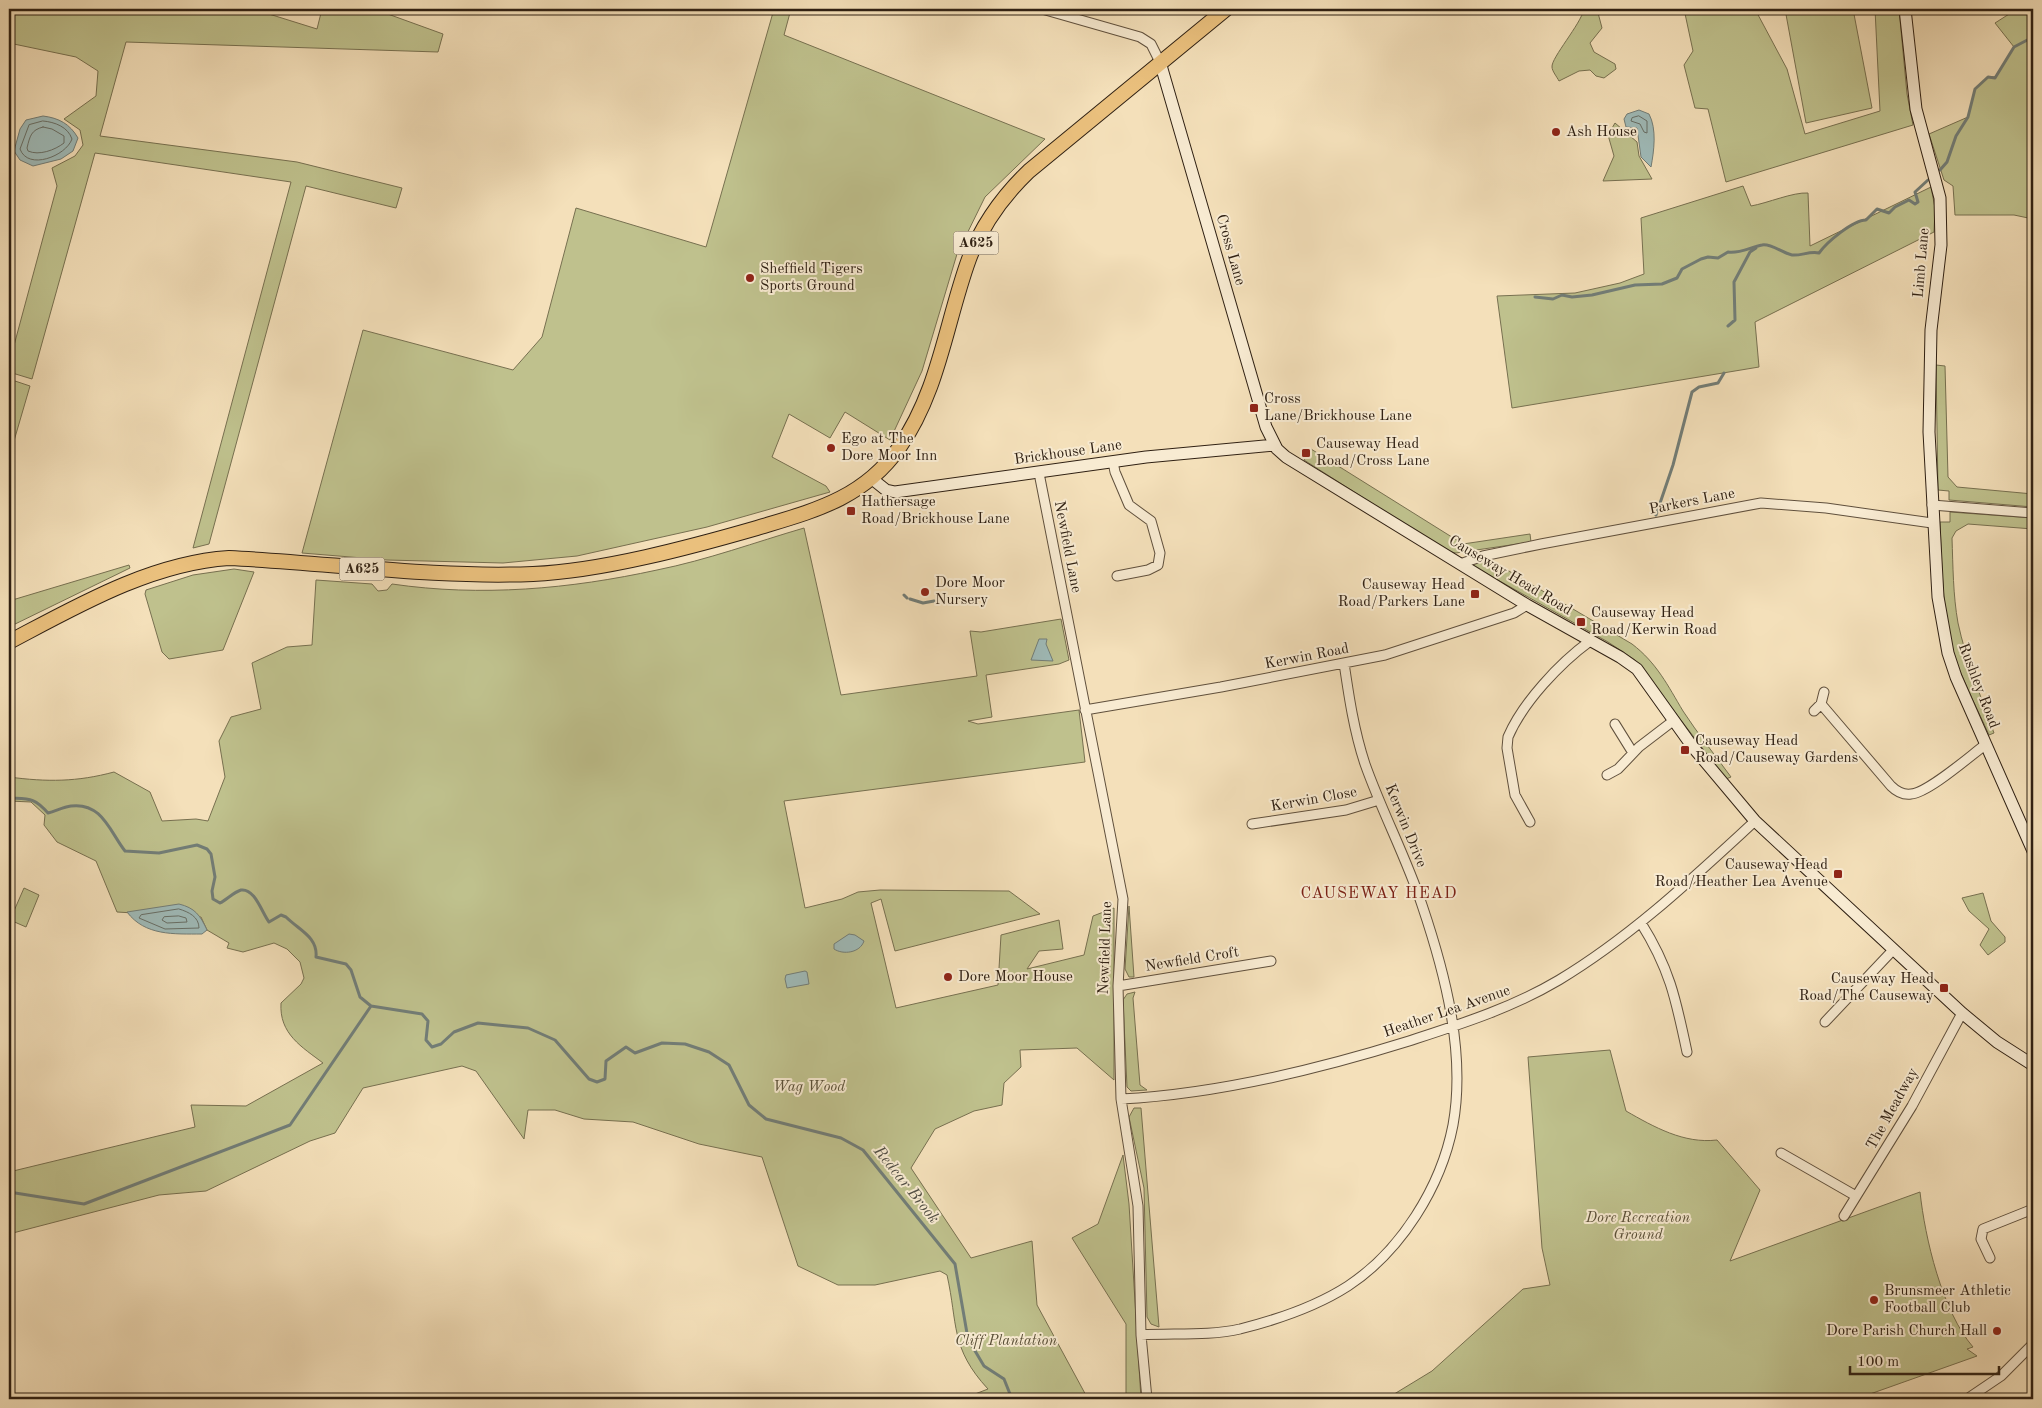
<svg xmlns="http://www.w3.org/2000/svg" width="2042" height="1408" font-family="'Old Standard TT',serif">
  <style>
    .green { fill: #bfc18d; stroke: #777050 }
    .water { fill: #9fbbb9; stroke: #727d77 }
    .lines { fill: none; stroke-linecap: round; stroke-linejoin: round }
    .shore { stroke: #676e66; stroke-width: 1 }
    .stream { stroke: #727d77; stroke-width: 3 }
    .street-casing { stroke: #60503d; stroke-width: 11 }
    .secondary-casing { stroke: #2f2013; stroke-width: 13 }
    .primary-casing { stroke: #2f2013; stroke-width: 16 }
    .street { stroke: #f8ebd2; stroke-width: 9 }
    .secondary { stroke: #f8ebd2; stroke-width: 11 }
    .primary { stroke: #eac07d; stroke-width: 14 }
    .poi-dot { fill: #8f2418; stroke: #f8ebd2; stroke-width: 2 }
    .labels { text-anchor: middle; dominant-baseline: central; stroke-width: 4; stroke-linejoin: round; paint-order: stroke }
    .shield { fill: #f8ebd2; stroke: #6b5d4c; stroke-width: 1 }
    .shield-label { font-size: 14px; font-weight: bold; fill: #2f2013 }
    .poi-label { font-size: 15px; fill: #2f2013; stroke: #f8ebd2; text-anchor: start }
    .street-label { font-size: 15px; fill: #2f2013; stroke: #f8ebd2 }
    .park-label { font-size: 15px; font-style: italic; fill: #5a5038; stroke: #f8ebd2 }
    .neighbourhood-label { font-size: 16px; letter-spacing: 1px; fill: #7a1f14; stroke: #f8ebd2 }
    .water-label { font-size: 16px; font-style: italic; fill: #514e45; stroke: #f8ebd2 }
  </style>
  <rect width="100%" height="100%" fill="#f4e0ba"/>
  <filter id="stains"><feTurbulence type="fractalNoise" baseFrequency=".004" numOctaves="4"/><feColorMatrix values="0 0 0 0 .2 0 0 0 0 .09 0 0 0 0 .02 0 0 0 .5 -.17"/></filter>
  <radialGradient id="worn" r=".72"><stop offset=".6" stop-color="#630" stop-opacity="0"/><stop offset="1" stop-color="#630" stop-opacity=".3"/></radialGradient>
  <path class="green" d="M9 9H253L317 29 322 9H374L443 34 438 52 126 42 100 136 297 162 402 188 396 208 306 186 209 544 193 548 291 182 95 153 32 379 9 372V364L57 186 52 168 75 156 83 145 80 130 64 119 96 96 98 71 76 57 9 43Z
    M774 9H791L784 35 1045 139 985 197 957 254 922 371 890 440 845 412 830 438 789 414 772 457 826 486 830 492 707 527 577 556 503 563 387 560 302 553 363 330 513 370 542 337 576 208 706 247Z
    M1584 9H1597L1602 28 1590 43 1594 52 1615 64 1616 69 1604 78 1596 76 1590 70 1579 71 1559 81C1557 77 1552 71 1552 67 1551 58 1581 24 1584 9Z
    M1684 9H1749L1756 11 1787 69 1805 134 1880 111 1875 9H1899L1907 94 1913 125 1726 182 1708 109 1695 108 1684 65 1693 51Z
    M1785 9H1853L1872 108 1806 123Z
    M2017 9H2033V219L2014 215H1955L1953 186 1944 180 1929 134 1968 117 1975 89 1988 77H1995L2014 47 1995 23Z
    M1615 123 1637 142 1639 156 1652 179 1603 181 1614 156 1608 135Z
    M1743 186 1751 206C1768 203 1793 192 1808 193L1810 246 1931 187 1935 208 1934 232 1755 322 1759 367 1512 408 1497 296 1575 293 1620 283 1644 274 1641 218Z
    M1936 365 1945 366 1948 477 1957 487 2033 494V507L1949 500V491L1938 490Z
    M9 379 30 386 9 458Z
    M1311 449 1463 544 1530 534 1531 542 1456 553 1447 551 1304 460Z
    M1950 512 2033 518V529L1968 524 1956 531 1952 538C1953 566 1953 595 1958 623 1966 660 1981 697 1994 733L1989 735C1978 710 1965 686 1956 660 1942 617 1942 568 1940 522H1950Z
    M804 528 841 695 977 676 970 631 981 632 1061 619 1069 660 1059 664 986 675 992 717 968 721 978 724 1079 710 1085 762 784 801 805 908 842 899 858 892 880 890 1009 891 1040 914 895 951 881 899 871 903 896 1008 998 985 1001 935 1059 920 1063 949 1039 951 1027 969 1084 955 1093 916 1114 908V1080L1077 1048 1020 1050 1021 1067 1004 1083 1002 1105 974 1111 935 1129 911 1168 971 1258 1032 1241 1037 1305 1088 1399H962L988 1389C950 1348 958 1324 947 1275L940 1271 875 1285H838L798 1266 762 1157 699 1144 633 1122 584 1119 555 1110H528L524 1139 476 1071 462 1066 363 1088 335 1133 310 1141 206 1191 159 1195 9 1234V1172L195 1127 191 1105 246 1106 323 1063C302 1047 279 1034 281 1003L301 984 304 978 300 962 287 949 274 943 243 952 227 948 229 943 207 930 201 917 117 912 96 861 57 842 44 825 45 815 31 802 9 801V777C47 782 77 782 114 772L150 792 162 821 196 819 208 821 225 777 219 741 231 717 261 709 252 663 287 647 312 645 316 580 372 584 378 591 387 590 392 584C481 597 570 589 657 570 707 560 756 542 804 528Z
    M1487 558 1632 644C1657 663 1668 686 1683 711 1698 734 1715 755 1731 777L1726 779 1635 660 1608 642 1473 566V563Z
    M129 565 130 568 9 627V601Z
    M234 569 254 572 223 650 169 659 162 652 145 594 146 590 193 575Z
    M24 888 39 895 26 927 10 920Z
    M1983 893 1991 921 2005 937V942L1988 955 1980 945 1989 929 1969 911 1962 898Z
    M1129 906 1134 977H1129L1125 969Z
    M1135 992 1133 998 1140 1085 1147 1090 1131 1091 1127 1087 1123 1000 1127 994Z
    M1610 1050 1626 1111C1654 1127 1684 1144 1717 1140L1760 1190 1730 1261 1920 1192C1925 1238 1942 1311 1973 1347L1967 1349 1977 1356 1856 1399H1386L1432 1371 1523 1289 1550 1285 1542 1248 1528 1057Z
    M1134 1108H1141L1159 1327 1151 1324 1147 1317 1144 1188 1129 1117Z
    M1123 1155 1129 1204 1141 1399H1126V1324L1072 1238 1098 1224Z"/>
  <path class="water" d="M1639 110 1649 114C1657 129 1654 151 1651 167L1641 157 1637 128 1626 127 1624 119 1627 114Z
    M43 116C59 118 70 124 78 138L73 151 61 159 33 166 20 160 14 151 20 129 26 120Z
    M1039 639H1047L1046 644 1053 661 1031 660Z
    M179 904C195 908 200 915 207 930L202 934C174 934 145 936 127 912Z
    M849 934 855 935 864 941C860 953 843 955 834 949V944Z
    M805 971 807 972 809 984 787 988 785 979 786 975Z"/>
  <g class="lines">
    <path class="shore" d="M1639 116 1647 121V133L1644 132 1640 124 1631 121 1632 118Z
      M43 121C55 122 68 127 72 139 66 156 28 171 20 149L29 125Z
      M43 127 52 129 64 136V143C55 150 39 156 28 151L27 148C30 136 31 130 43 127Z
      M179 909C189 912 199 917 199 928L165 929 139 918 141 915Z
      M179 916 186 918 187 922 167 923 162 920 164 917Z"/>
    <path class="stream" d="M1940 170 1947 162 1956 136 1968 117 1975 89 1988 77 1995 78 2014 47 2033 37
      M1535 297 1553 299 1562 295 1572 297 1592 295 1635 285 1662 284 1677 278 1682 269 1701 259 1708 257 1718 258 1728 252C1739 254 1751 247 1762 245 1771 243 1782 253 1792 255 1801 256 1809 251 1819 253 1827 242 1853 220 1866 220L1877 209 1889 213 1895 207 1909 200 1915 204 1918 202 1915 192 1928 180
      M1728 326 1735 320 1734 282 1750 252 1756 248
      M1656 515 1673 465 1692 392 1699 387 1718 383 1724 373
      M904 595 907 598
      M910 599 923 603 934 601
      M9 798C29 799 34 797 48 813 56 811 63 807 71 806 102 802 110 832 125 851L159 853 197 845 207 849 211 854 215 877 212 891 213 899 220 903C226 900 234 892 241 890 255 888 262 913 269 922L281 915 286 917C299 930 318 937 316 957L346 964 351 970 360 997 371 1006 422 1014 428 1021 426 1040 432 1047 441 1044 454 1032 478 1023 528 1028 555 1040 589 1079 597 1082 605 1079 606 1061 626 1047 635 1053 662 1043 685 1044 709 1052 729 1065 749 1105 766 1119 841 1138 863 1150 955 1264 968 1339 984 1366 1004 1379 1012 1399
      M9 1192 84 1204 290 1125 371 1006"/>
    <defs>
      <path id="street" d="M1042 9 1140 37 1151 44 1160 62
        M1113 462 1115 472 1129 505 1151 521 1160 553 1158 565 1148 570 1117 576
        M1039 473 1123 899 1118 986 1121 1099 1138 1206 1141 1335 1147 1399
        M1932 505 2033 513
        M1460 564 1483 556 1541 544 1761 503 1826 508 1932 523
        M1821 704 1824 692
        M1085 710 1221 687 1385 655 1514 613 1527 605
        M1814 711 1821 704 1891 786C1897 792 1903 795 1911 794 1928 793 1970 756 1985 745
        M1615 724 1633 753
        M1607 775 1618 769 1639 747 1673 721
        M1530 822 1515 795 1507 748 1508 737C1523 702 1560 663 1590 641
        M1252 824 1346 810 1379 800
        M1641 923C1670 969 1676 1000 1687 1052
        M1118 986 1271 961
        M1825 1022 1893 950
        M1121 1099C1218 1094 1316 1070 1409 1041 1461 1024 1512 1008 1559 980 1632 936 1693 878 1755 821
        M1781 1153 1856 1196
        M1844 1216 1912 1106 1962 1013
        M1990 1258 1981 1239 1983 1229 2033 1209
        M1141 1335C1173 1333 1209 1336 1240 1329 1276 1320 1317 1306 1348 1286 1401 1251 1441 1187 1453 1125 1466 1053 1445 973 1422 905 1406 857 1382 812 1365 764 1354 731 1349 697 1344 663
        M1967 1399 2001 1376 2033 1344"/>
      <path id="secondary" d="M1905 9 1916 109 1940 198 1941 245 1931 330 1929 432 1938 597 1948 653 1956 677 2033 851
        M1160 62 1266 427 1277 449 1286 457 1527 605 1620 657 1637 669 1692 746 1755 821 1962 1013 1997 1042 2033 1065
        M871 478 886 490 895 492 1146 457 1274 445"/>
      <path id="primary" d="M9 642C77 606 151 563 229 558 331 563 431 578 533 574 602 571 691 547 757 528 813 511 863 499 899 448 939 391 946 322 969 259 982 225 1003 196 1029 171L1226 9"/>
    </defs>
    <use href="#street" class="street-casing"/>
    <use href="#secondary" class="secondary-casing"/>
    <use href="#primary" class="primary-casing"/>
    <use href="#street" class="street"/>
    <use href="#secondary" class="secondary"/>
    <use href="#primary" class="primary"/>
  </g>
  <g class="poi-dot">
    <circle cx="1556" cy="132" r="5"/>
    <circle cx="750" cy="278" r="5"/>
    <rect x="1249" y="403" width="10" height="10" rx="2.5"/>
    <circle cx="831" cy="448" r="5"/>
    <rect x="1301" y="448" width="10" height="10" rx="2.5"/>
    <rect x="846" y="506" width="10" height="10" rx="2.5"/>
    <circle cx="925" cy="592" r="5"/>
    <rect x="1470" y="589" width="10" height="10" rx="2.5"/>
    <rect x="1576" y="617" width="10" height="10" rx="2.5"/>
    <rect x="1680" y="745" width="10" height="10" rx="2.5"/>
    <rect x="1833" y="869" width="10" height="10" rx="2.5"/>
    <circle cx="948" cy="977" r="5"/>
    <rect x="1939" y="983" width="10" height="10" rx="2.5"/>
    <circle cx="1874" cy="1300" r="5"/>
    <circle cx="1997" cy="1331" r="5"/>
  </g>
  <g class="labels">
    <g class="shield">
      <rect x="953.5" y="231.5" width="45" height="23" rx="4"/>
      <rect x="339.5" y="557.5" width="45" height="23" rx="4"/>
    </g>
    <g class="shield-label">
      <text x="976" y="243">A625</text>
      <text x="362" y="569">A625</text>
    </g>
    <g class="poi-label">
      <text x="1566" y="132">Ash House</text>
      <text x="760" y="269">Sheffield Tigers<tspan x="760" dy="17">Sports Ground</tspan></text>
      <text x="1264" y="399">Cross<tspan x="1264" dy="17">Lane/Brickhouse Lane</tspan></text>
      <text x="841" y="439">Ego at The<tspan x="841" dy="17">Dore Moor Inn</tspan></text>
      <text x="1316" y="444">Causeway Head<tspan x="1316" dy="17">Road/Cross Lane</tspan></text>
      <text x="861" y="502">Hathersage<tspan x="861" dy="17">Road/Brickhouse Lane</tspan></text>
      <text x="935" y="583">Dore Moor<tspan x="935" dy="17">Nursery</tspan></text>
      <text x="1465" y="585" text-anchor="end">Causeway Head<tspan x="1465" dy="17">Road/Parkers Lane</tspan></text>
      <text x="1591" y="613">Causeway Head<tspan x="1591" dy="17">Road/Kerwin Road</tspan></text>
      <text x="1695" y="741">Causeway Head<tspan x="1695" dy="17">Road/Causeway Gardens</tspan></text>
      <text x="1828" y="865" text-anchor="end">Causeway Head<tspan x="1828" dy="17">Road/Heather Lea Avenue</tspan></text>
      <text x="958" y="977">Dore Moor House</text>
      <text x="1934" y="979" text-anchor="end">Causeway Head<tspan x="1934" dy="17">Road/The Causeway</tspan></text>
      <text x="1884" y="1291">Brunsmeer Athletic<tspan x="1884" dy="17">Football Club</tspan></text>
      <text x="1987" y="1331" text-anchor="end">Dore Parish Church Hall</text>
    </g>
    <g class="street-label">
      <text transform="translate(1230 250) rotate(74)">Cross Lane</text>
      <text transform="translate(1922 263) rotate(-85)">Limb Lane</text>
      <text transform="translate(1068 453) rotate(-8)">Brickhouse Lane</text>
      <text transform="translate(1692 502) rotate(-11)">Parkers Lane</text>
      <text transform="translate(1067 547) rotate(79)">Newfield Lane</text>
      <text transform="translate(1510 576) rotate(31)">Causeway Head Road</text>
      <text transform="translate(1307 657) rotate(-11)">Kerwin Road</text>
      <text transform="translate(1978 686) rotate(69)">Rushley Road</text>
      <text transform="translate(1314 800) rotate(-10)">Kerwin Close</text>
      <text transform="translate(1405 826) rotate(68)">Kerwin Drive</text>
      <text transform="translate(1106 948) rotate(-88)">Newfield Lane</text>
      <text transform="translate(1192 960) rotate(-9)">Newfield Croft</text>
      <text transform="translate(1447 1012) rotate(-19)">Heather Lea Avenue</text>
      <text transform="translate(1893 1109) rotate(-61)">The Meadway</text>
    </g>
    <g class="park-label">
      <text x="809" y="1087">Wag Wood</text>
      <text x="1638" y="1218">Dore Recreation<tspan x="1638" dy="17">Ground</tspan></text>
      <text x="1006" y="1341">Cliff Plantation</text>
    </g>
    <g class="neighbourhood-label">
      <text x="1379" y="894">CAUSEWAY HEAD</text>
    </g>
    <g class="water-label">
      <text transform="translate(906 1185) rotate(51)">Redcar Brook</text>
    </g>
  </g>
  <rect width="2042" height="1408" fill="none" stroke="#f4e0ba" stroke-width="30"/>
  <rect x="10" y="10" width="2022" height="1388" fill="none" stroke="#2f2013" stroke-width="2.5"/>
  <rect x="15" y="15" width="2012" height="1378" fill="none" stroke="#2f2013"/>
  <path d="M1850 1366v8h149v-8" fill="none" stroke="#2f2013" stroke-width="2.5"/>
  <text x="1857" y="1366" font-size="15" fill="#2f2013" stroke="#f8ebd2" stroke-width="4" paint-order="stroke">100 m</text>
  <rect width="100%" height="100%" filter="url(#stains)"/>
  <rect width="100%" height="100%" fill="url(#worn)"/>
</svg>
